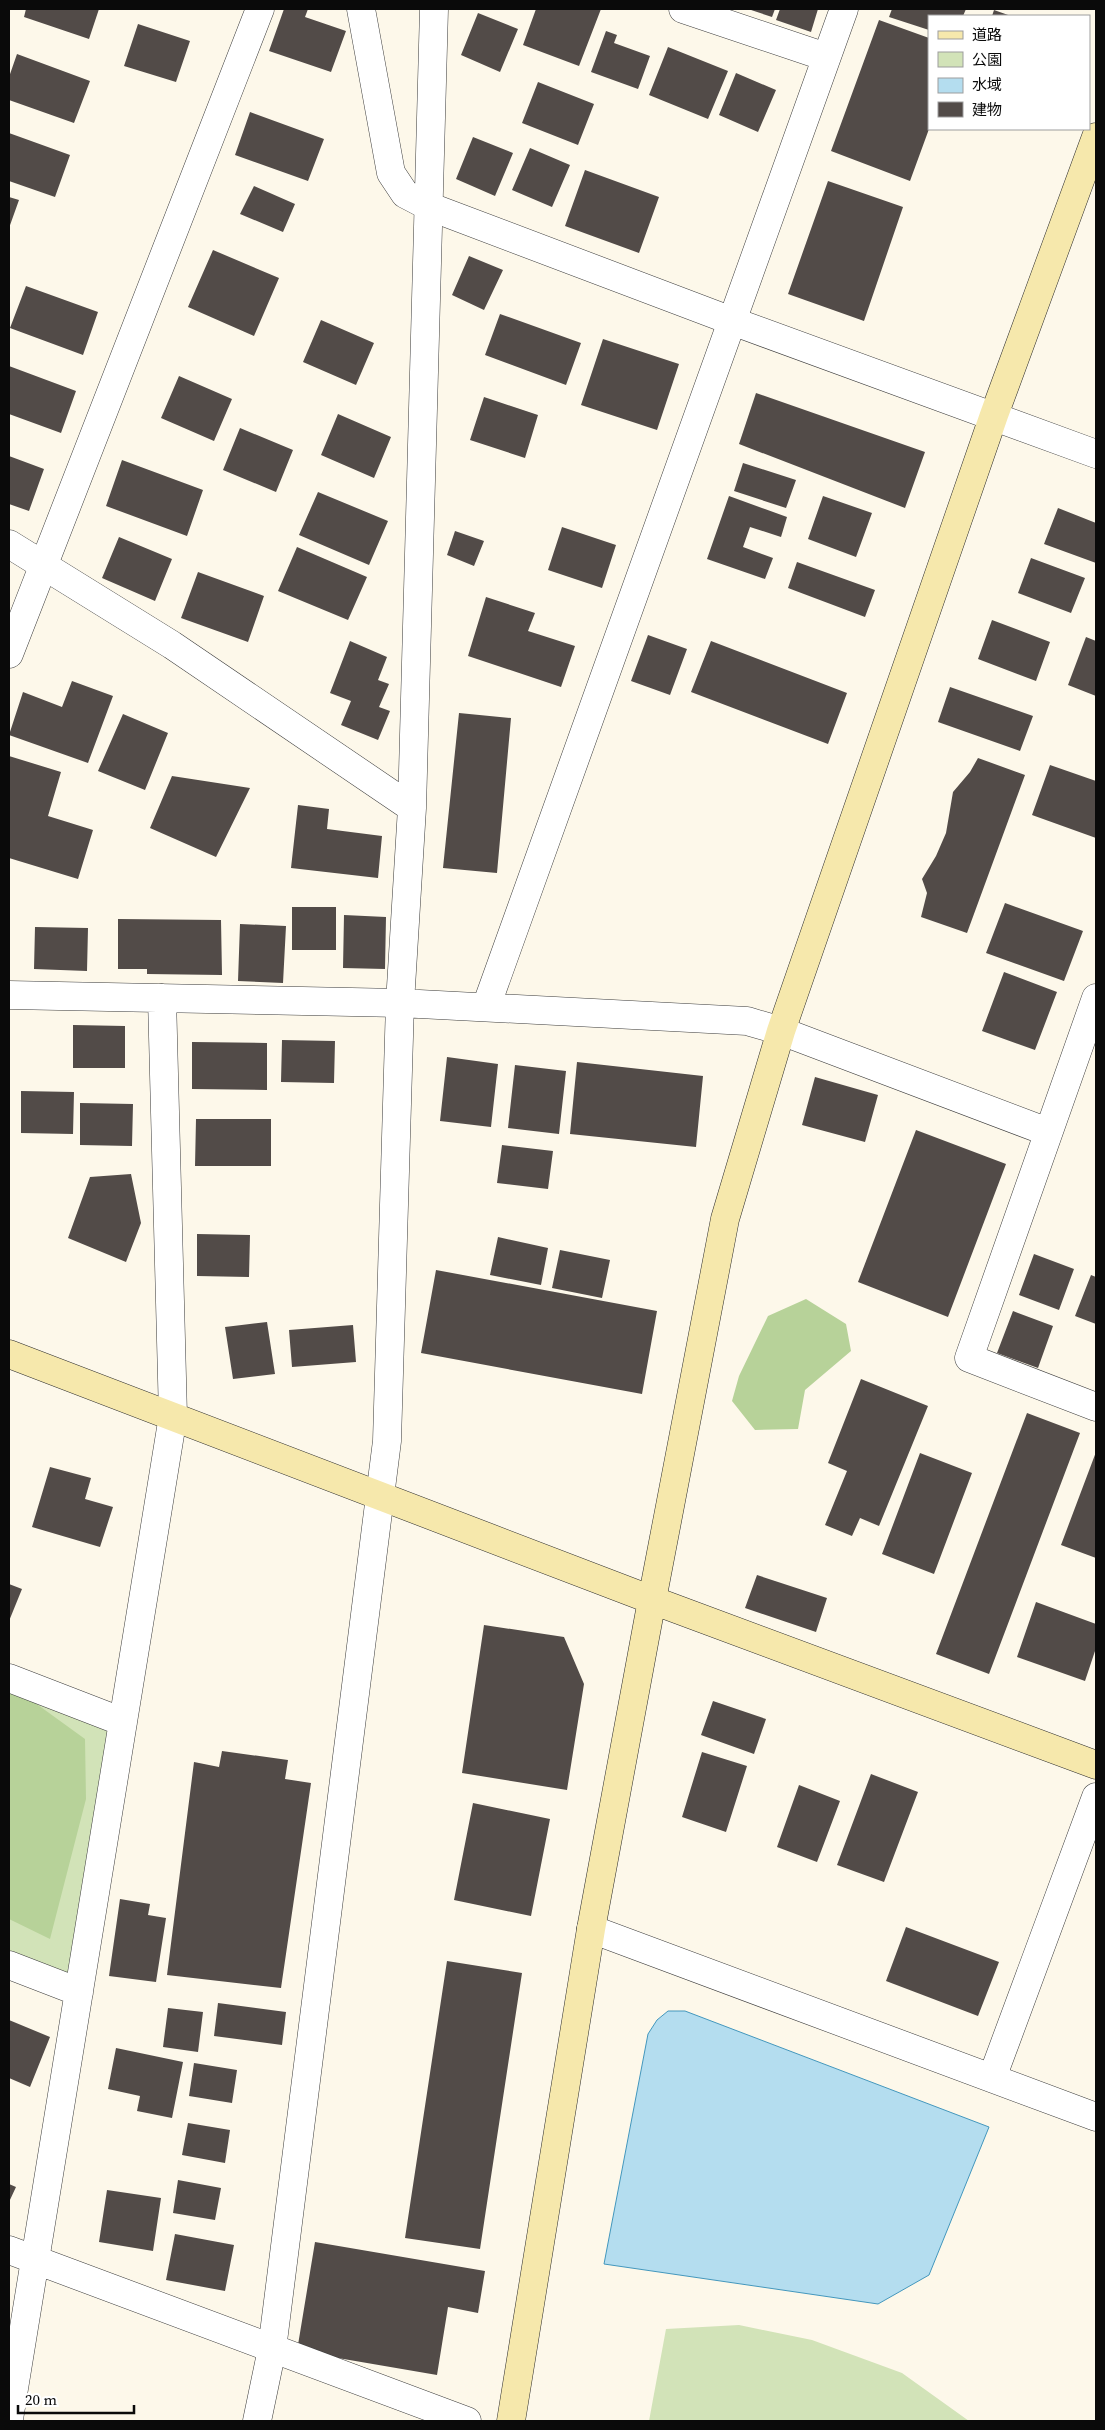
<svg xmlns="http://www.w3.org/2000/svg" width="1105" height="2430" font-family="'Source Serif 4','Noto Sans JP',serif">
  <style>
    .green { fill: #d2e3b8 }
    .forest { fill: #b7d299 }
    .water { fill: #b4ddef; stroke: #4397bd }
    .building { fill: #524b48 }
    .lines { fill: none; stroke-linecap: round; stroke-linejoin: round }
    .street-casing { stroke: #3d3d3d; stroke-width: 29 }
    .secondary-casing { stroke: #2c2c2c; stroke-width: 29 }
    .street { stroke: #fff; stroke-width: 28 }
    .secondary { stroke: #f6e8ac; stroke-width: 28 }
  </style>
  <rect width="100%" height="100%" fill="#fdf8ea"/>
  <path class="green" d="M9 1682 123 1722 79 1992 9 1965Z
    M739 2325 812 2340 902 2373 969 2421H649L666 2329Z"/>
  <path class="forest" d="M806 1299 846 1324 851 1351 805 1390 798 1429 755 1430 732 1401 739 1376 768 1316Z
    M9 1684 85 1739 86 1799 50 1939 9 1919Z"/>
  <path class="water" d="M668 2011H685L989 2127 929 2275 878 2304 604 2264 648 2034 657 2020Z"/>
  <path class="building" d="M26 9H99L89 39 24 17Z
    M284 9H308L305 17 346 31 331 72 269 51Z
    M536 9H601L579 66 523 45Z
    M748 9H775L772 17Z
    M780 9H818L811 32 776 20Z
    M892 9H966L963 16H929V30L889 17Z
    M994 10 1011 16H992Z
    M478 13 518 29 500 72 461 55Z
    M879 20 929 38V129L910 181 831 151Z
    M138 24 190 41 176 82 124 66Z
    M606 31 617 35 614 43 650 56 638 89 591 72Z
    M668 47 728 71 708 119 649 95Z
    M17 54 90 81 74 123 9 100V77Z
    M736 73 776 90 758 132 719 115Z
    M538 82 594 104 578 145 522 123Z
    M250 112 324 139 308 181 235 155Z
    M9 133 70 155 55 197 9 181Z
    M473 137 513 153 495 196 456 179Z
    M530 148 570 165 552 207 512 190Z
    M585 170 659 197 639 253 565 226Z
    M828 181 903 207 864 321 788 294Z
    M254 186 295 204 283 232 240 214Z
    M9 197 19 200 9 228Z
    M213 250 279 278 254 336 188 307Z
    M469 256 503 270 484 310 452 295Z
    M26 286 98 312 83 355 10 328Z
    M500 314 581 343 566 385 485 355Z
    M321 320 374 343 356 385 303 362Z
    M603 339 679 364 657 430 581 405Z
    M9 366 76 391 61 433 9 414Z
    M179 376 232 399 214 441 161 418Z
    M756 393 925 452 905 508 739 444Z
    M484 397 538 415 525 458 470 440Z
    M338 414 391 437 374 478 321 455Z
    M240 428 293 450 276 492 223 470Z
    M9 456 44 469 29 511 9 504Z
    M122 460 203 490 187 536 106 506Z
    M743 463 796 480 786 508 734 491Z
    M318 492 388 521 369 565 299 535Z
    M729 496 787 517 781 537 750 527 743 547 773 558 765 579 707 559Z
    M823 496 872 513 856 557 808 539Z
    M1058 508 1096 523V563L1044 544Z
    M562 527 616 545 602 588 548 570Z
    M455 531 484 541 474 566 447 555Z
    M119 537 172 559 155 601 102 578Z
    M297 547 367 577 348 620 278 591Z
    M1031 558 1085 578 1071 613 1018 593Z
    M797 562 875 590 865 617 788 588Z
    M198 572 264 596 248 642 181 618Z
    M486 597 535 613 528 631 575 646 561 687 468 656Z
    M992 620 1050 642 1036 681 978 659Z
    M648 635 687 649 670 695 631 681Z
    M1086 637 1096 641V696L1068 685Z
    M350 641 387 657 378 680 389 684 379 707 390 711 378 740 341 725 351 701 330 693Z
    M711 641 847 693 828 744 691 692Z
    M72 681 113 696 88 763 9 735 23 692 62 707Z
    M950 687 1033 716 1020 751 938 722Z
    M459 713 511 718 497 873 443 868Z
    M123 714 168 733 145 790 98 771Z
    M9 756 61 772 48 816 93 830 78 879 9 858Z
    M978 758 1025 775 967 933 921 917 927 893 922 879 936 856 946 833 953 792 970 772Z
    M1050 765 1096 781V838L1032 815Z
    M172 776 250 788 216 857 150 828Z
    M298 805 329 809 327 829 382 836 378 878 291 868Z
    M1005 903 1083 931 1064 981 986 953Z
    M292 907H336V950H292Z
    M344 915 386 917 385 969 343 968Z
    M118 919 221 920 222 975 147 974V969H118Z
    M240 924 286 926 283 983 238 981Z
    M35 927 88 928 87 971 34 969Z
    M1004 972 1057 992 1035 1050 982 1031Z
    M73 1025 125 1026V1068H73Z
    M282 1040 335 1041 334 1083 281 1082Z
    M192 1042 267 1043V1090L192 1089Z
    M447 1057 498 1064 491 1127 440 1121Z
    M577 1062 703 1076 696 1147 570 1134Z
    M515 1065 566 1071 559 1134 508 1128Z
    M815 1077 878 1095 865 1142 802 1125Z
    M21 1091 74 1092 73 1134 21 1133Z
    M80 1103 133 1104 132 1146 80 1145Z
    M196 1119H271V1166H195Z
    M916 1130 1006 1164 948 1317 858 1282Z
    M502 1145 553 1151 548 1189 497 1183Z
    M131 1174 141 1223 126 1262 68 1238 90 1177Z
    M197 1234 250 1235 249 1277 197 1276Z
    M498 1237 548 1248 541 1285 490 1275Z
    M560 1250 610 1260 602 1298 552 1288Z
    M1034 1254 1074 1269 1059 1310 1019 1295Z
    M436 1270 657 1311 642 1394 421 1353Z
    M1091 1275 1096 1277V1324L1075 1316Z
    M1013 1311 1053 1326 1038 1368 997 1353Z
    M267 1322 275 1374 233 1379 225 1327Z
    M353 1325 356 1362 292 1367 289 1330Z
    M861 1379 928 1406 879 1526 860 1518 852 1536 825 1525 847 1471 828 1463Z
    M1027 1413 1080 1433 989 1674 936 1654Z
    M1096 1452V1558L1061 1545Z
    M920 1453 972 1473 934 1574 882 1554Z
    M50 1467 91 1478 85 1499 113 1507 100 1547 32 1527Z
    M757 1575 827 1598 816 1632 745 1608Z
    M9 1584 22 1589 9 1621Z
    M1036 1602 1096 1624V1648L1085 1681 1017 1657Z
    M484 1625 564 1637 584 1684 567 1790 462 1773Z
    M713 1701 766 1719 754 1754 701 1735Z
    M222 1751 288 1760 285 1779 311 1783 281 1988 167 1975 194 1762 219 1767Z
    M702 1752 747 1766 726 1832 682 1817Z
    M871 1774 918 1792 884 1882 837 1865Z
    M799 1785 840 1801 817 1862 777 1847Z
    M473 1803 550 1819 531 1916 454 1900Z
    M120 1899 150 1904 148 1915 166 1918 156 1982 109 1976Z
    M906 1927 999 1962 978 2016 886 1981Z
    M447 1961 522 1973 480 2249 405 2238Z
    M218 2003 286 2012 282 2045 214 2036Z
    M168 2008 203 2012 198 2052 163 2047Z
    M9 2020 50 2037 30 2087 9 2078Z
    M116 2048 183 2062 172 2118 137 2111 140 2096 108 2089Z
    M194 2063 237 2070 232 2103 189 2096Z
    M188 2123 230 2130 225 2163 182 2155Z
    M178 2180 221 2188 215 2220 173 2213Z
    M9 2184 16 2187 9 2202Z
    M107 2190 161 2198 153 2251 99 2242Z
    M175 2234 234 2245 225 2291 166 2280Z
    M315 2242 485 2271 478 2313 448 2307 437 2375 297 2351Z"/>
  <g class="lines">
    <defs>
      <path id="street" d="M361 9 391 173 405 194 428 206 732 321 1096 454
        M683 9 826 57
        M9 544 172 645 412 808
        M9 654 260 9
        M9 995 400 1003 747 1021 781 1031 1048 1132
        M1096 998 969 1358 1096 1407
        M486 1007 844 9
        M9 1678 123 1722
        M591 1929 1096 2117
        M9 1965 79 1992
        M992 2078 1096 1797
        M9 2250 467 2421
        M9 2419 173 1416 162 998
        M257 2421 272 2349 387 1441 400 1003 412 808 434 9"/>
      <path id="secondary" d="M9 1354 652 1600 1096 1765
        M511 2421 591 1929 652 1600 725 1219 781 1031 994 415 1096 137"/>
    </defs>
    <use href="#street" class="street-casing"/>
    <use href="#secondary" class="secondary-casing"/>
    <use href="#street" class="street"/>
    <use href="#secondary" class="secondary"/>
  </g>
  <rect width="1105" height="2430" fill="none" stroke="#0a0a0a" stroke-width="20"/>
  <rect x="928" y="15" width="162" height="115" fill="#ffffff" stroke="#9d9d9d"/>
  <rect x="938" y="31" width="25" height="8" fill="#f6e8ac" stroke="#9d9d9d"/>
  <text x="972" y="40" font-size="15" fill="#0a0a0a">道路</text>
  <rect x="938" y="52" width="25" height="15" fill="#d2e3b8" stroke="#9d9d9d"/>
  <text x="972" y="65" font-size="15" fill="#0a0a0a">公園</text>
  <rect x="938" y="78" width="25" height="15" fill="#b4ddef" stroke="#9d9d9d"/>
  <text x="972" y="90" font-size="15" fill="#0a0a0a">水域</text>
  <rect x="938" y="102" width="25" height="15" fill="#524b48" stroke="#9d9d9d"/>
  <text x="972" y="115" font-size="15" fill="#0a0a0a">建物</text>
  <path d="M18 2405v8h116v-8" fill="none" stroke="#0a0a0a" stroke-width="2.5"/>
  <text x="25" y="2405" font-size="15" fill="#0a0a0a" stroke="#ffffff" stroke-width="4" paint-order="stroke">20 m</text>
</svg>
